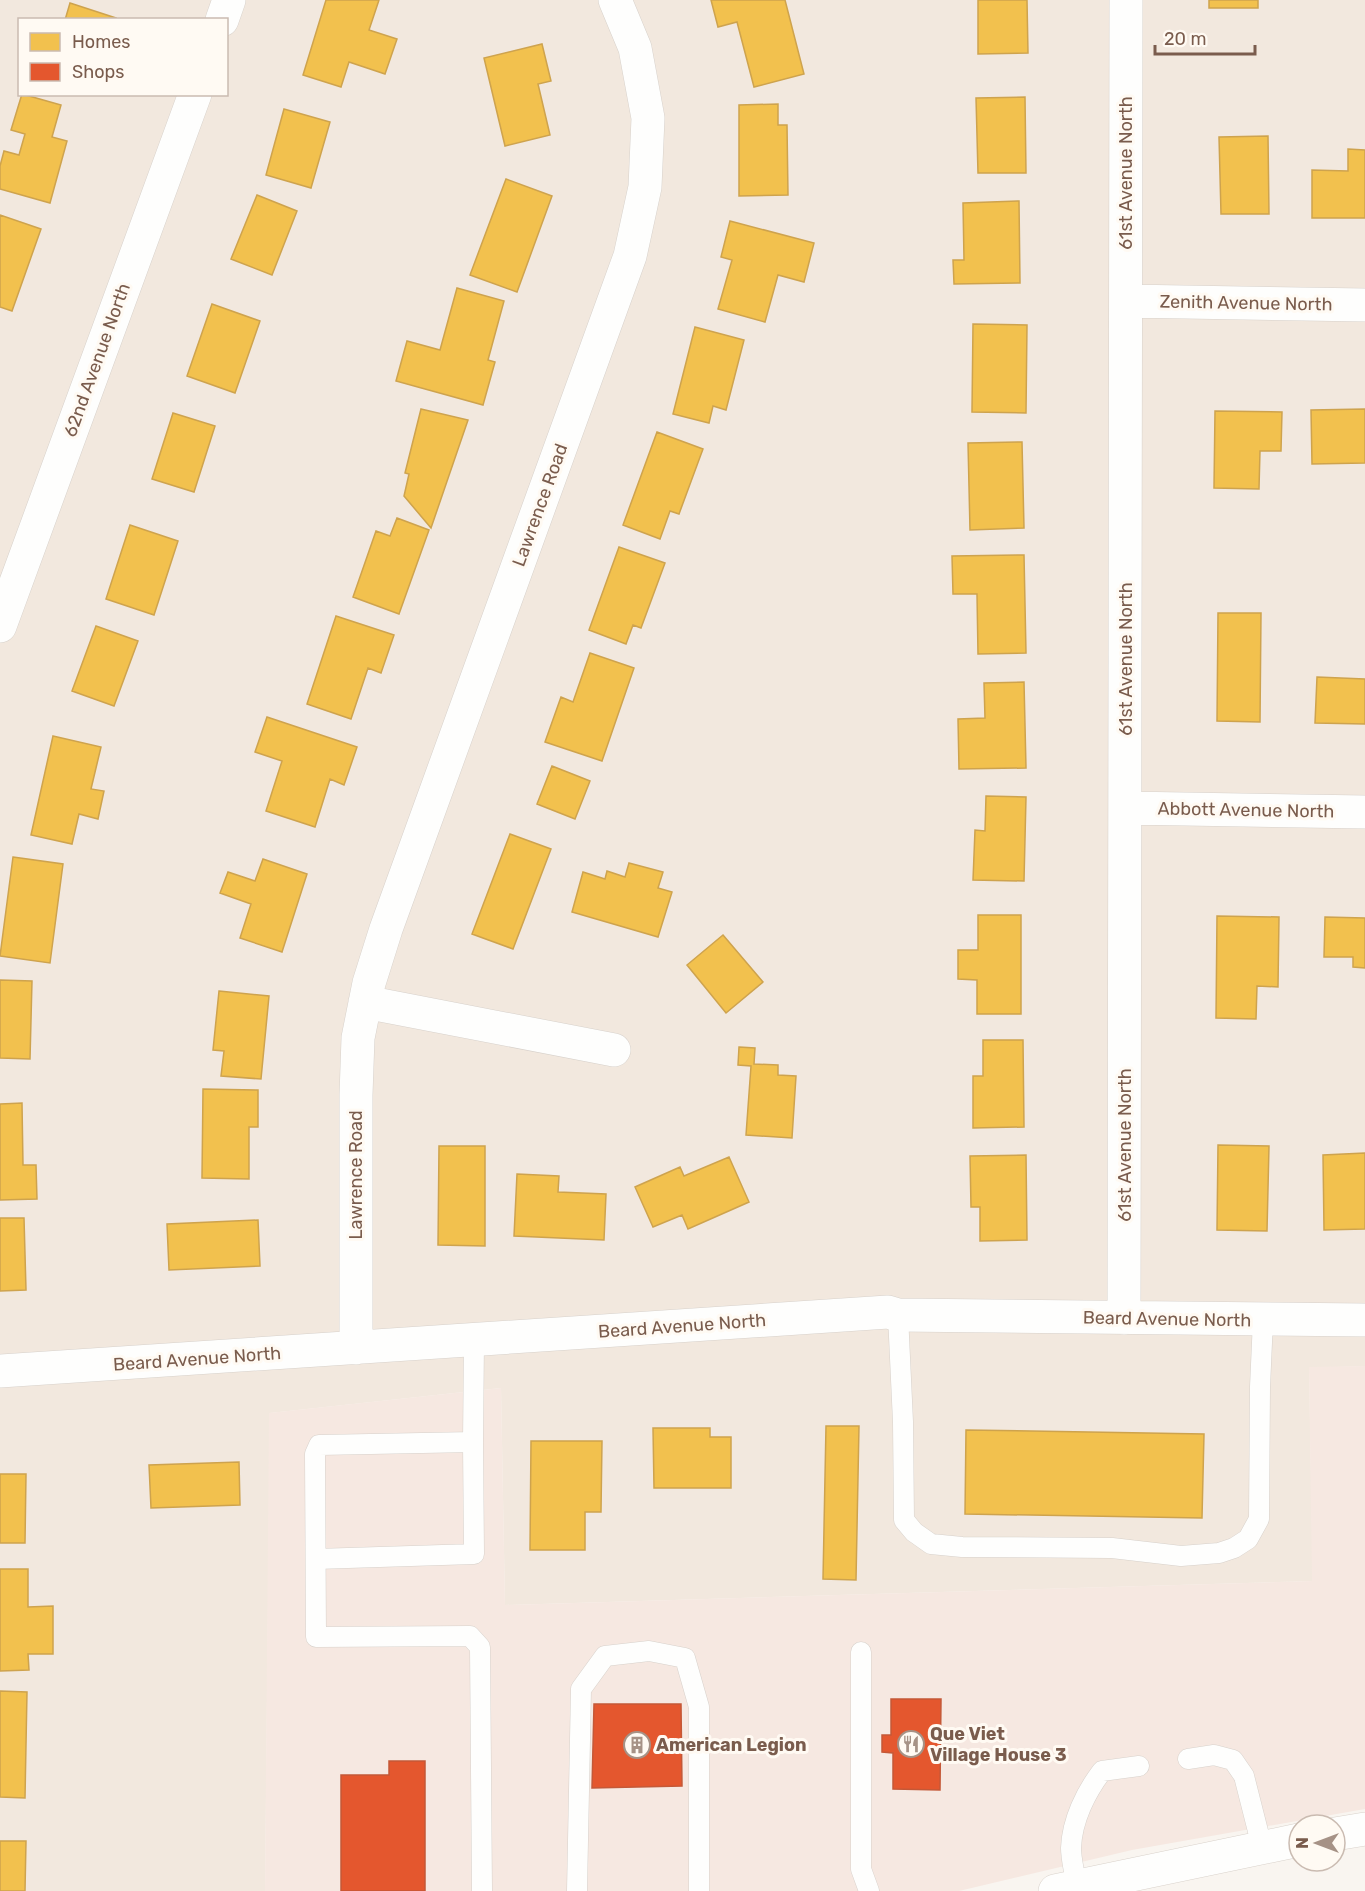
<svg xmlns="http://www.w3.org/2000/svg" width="1365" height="1891" font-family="Rubik,sans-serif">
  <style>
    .residential { fill: #f2e8de; fill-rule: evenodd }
    .commercial { fill: #f6e8e1 }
    .homes { fill: #f2c14e; stroke: #cea34e; stroke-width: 1.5 }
    .shops { fill: #e4572e; stroke: #c45837; stroke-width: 1.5 }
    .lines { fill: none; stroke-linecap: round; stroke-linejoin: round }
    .lane-casing { stroke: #d7d1cb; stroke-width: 21 }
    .street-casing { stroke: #d7d1cb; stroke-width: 34 }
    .secondary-casing { stroke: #d9d2cb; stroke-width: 34 }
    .lane { stroke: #fefefd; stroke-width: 20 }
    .street { stroke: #fefefd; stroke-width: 33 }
    .secondary { stroke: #fefefd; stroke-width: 33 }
    .labels { text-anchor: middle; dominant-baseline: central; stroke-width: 6; stroke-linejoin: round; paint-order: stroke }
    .street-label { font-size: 18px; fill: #7a5c4d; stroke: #fffaf3 }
    .poi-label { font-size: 18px; font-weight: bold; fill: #7a5c4d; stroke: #fffaf3; text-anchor: start }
  </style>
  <rect width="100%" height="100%" fill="#f9f5f0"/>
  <path class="residential" d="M0 0H1365V1366L1309 1368 1313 1581 505 1605 501 1388 270 1413 265 1891H0ZM20 20H226V94H20Z"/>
  <path class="commercial" d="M1365 1366V1809L1132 1850 959 1891H265L269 1413 501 1388 505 1605 1312 1581 1309 1367Z"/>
  <path class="homes" d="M326 0H379L369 30 397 39 385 74 349 62 341 87 303 75Z
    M711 0H785L804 74 754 87 737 22 718 27Z
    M978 0H1027L1028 53 978 54Z
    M1209 0H1258V8H1209Z
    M70 3 116 18 115 20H65Z
    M542 44 551 81 538 84 550 135 505 146 484 58Z
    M22 94 61 105 52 137 67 141 50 203 0 189V166L4 151 19 155 25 134 11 130Z
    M1025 97 1026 173H978L976 98Z
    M778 104V125H787L788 195 739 196V105Z
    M284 109 330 122 311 188 266 175Z
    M1268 136 1269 214H1221L1219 137Z
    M1348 149 1365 150V218H1312V170L1348 171Z
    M506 179 552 196 517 292 470 275Z
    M257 195 297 211 272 275 231 259Z
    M1019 201 1020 283 954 284 953 260H964L963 203Z
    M0 215 41 229 12 311 0 307Z
    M730 221 814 243 804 282 778 275 765 322 718 309 732 260 721 257Z
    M457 288 504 301 488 360 495 362 483 405 396 381 407 341 440 350Z
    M212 304 260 321 235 393 187 376Z
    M973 324 1027 325 1026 413 972 412Z
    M695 327 744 340 726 410 713 406 709 423 673 414Z
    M421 409 468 420 431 528 404 496 409 474 405 473Z
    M1365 409V463L1312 464 1311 410Z
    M1215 411 1282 412 1281 451H1260L1259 489 1214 488Z
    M173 413 215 426 194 492 152 479Z
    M657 432 703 449 679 514 670 511 660 539 623 525Z
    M1022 442 1024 528 970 530 968 443Z
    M397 518 429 530 399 614 353 597 376 531 390 536Z
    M130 525 178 541 154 615 106 599Z
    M619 547 665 563 641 628 633 625 626 644 589 630Z
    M1024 555 1026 653 978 654 977 594H953L952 556Z
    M1218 613H1261L1260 722 1217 721Z
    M336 616 394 635 381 673 368 668 351 719 307 704Z
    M96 626 138 641 114 706 72 691Z
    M590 653 634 668 602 761 545 742 561 697 573 702Z
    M1317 677 1365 679V724L1315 723Z
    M1024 682 1026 768 959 769 958 719 985 718 984 683Z
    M267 717 357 747 344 785 330 779 315 827 266 811 282 761 255 752Z
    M53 736 101 747 91 789 104 791 98 819 79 814 72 844 31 835Z
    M552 766 590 781 575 819 537 804Z
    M986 796 1026 797 1024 881 973 880 975 830 985 831Z
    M510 834 551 849 513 949 472 934Z
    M13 857 63 864 50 963 0 956Z
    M263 859 307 874 282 952 240 938 251 904 220 893 228 872 255 881Z
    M629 863 663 872 658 888 672 892 658 937 572 912 583 872 605 879 607 871 625 877Z
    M978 915H1021V1014H977V980L958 979V950H978Z
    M1217 916 1279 917 1278 987 1257 986 1256 1019 1216 1018Z
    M1325 917 1365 918V968L1353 967V957H1324Z
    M723 935 763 982 726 1013 687 965Z
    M0 980 32 981 30 1059 0 1058Z
    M219 991 269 996 261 1079 221 1076 224 1051 213 1050Z
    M983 1040H1023L1024 1127 973 1128V1076H983Z
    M739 1047 755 1048 754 1064 778 1065V1075L796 1076 792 1138 746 1135 751 1066 738 1065Z
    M203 1089 258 1090V1127H249V1179L202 1178Z
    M22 1103 23 1165H36L37 1199 0 1200V1104Z
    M1218 1145 1269 1146 1267 1231 1217 1230Z
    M439 1146H485V1246L438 1245Z
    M1365 1153V1229L1324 1230 1323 1155Z
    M1026 1155 1027 1240 980 1241V1207H971L970 1156Z
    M729 1157 749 1202 688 1229 682 1215 653 1227 635 1187 680 1167 684 1176Z
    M517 1174 559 1176 558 1192 606 1194 604 1240 514 1236Z
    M0 1218H24L26 1290 0 1291Z
    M258 1220 260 1266 169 1270 167 1224Z
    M826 1426H859L856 1580 823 1579Z
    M653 1428H710V1437H731V1488H654Z
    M966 1430 1204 1434 1202 1518 965 1514Z
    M531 1441H602L601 1512H585V1550H530Z
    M239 1462 240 1505 151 1508 149 1465Z
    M0 1474H26L25 1543H0Z
    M0 1569H28V1607L53 1606V1654H28L29 1670 0 1671Z
    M0 1691 27 1692 25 1798 0 1797Z
    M0 1841H26L25 1891H0Z"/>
  <path class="shops" d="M891 1699H941L940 1790 893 1789V1753L882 1752V1735H891Z
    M594 1704H681L682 1786 592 1788Z
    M389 1761H425V1891H341V1775H389Z"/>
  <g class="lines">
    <defs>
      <path id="lane" d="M898 1315 903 1422 904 1520 914 1532 931 1544 962 1547 1112 1548 1181 1556 1219 1553 1234 1548 1248 1539 1259 1519 1260 1387 1263 1320
        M474 1341 473 1442 319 1445 315 1454 316 1637 470 1636 480 1647 482 1891
        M316 1559 474 1554 473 1442
        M861 1652V1869L869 1891
        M1188 1759 1214 1755 1233 1760 1244 1776 1262 1847
        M1076 1885C1075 1873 1071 1860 1071 1848 1072 1820 1086 1792 1102 1771L1139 1766
        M577 1891 581 1689 605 1656 649 1651 685 1658 699 1707V1891"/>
      <path id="street" d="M222 20 229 0
        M1126 301 1365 305
        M0 626 195 94
        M1126 808 1365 812
        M365 1002 614 1050
        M1124 1318 1126 0
        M356 1348V1095L358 1038 369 983 386 929 630 256 645 187 648 118 635 48 615 0
        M0 1371 888 1312 898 1315 1365 1320"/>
      <path id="secondary" d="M1335 1834 1365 1829
        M1055 1891 1299 1840"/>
    </defs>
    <use href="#lane" class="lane-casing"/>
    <use href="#street" class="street-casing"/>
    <use href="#secondary" class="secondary-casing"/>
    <use href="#lane" class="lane"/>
    <use href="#street" class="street"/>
    <use href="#secondary" class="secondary"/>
  </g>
  <defs>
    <symbol id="restaurant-ring" viewBox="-11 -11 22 22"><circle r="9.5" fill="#fffaf3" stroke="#a69286" stroke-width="1.5"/><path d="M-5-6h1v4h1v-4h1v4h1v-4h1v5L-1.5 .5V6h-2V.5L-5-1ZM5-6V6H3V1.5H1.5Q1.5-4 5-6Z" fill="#a69286"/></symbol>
    <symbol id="building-ring" viewBox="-11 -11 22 22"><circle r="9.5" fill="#fffaf3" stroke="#a69286" stroke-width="1.5"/><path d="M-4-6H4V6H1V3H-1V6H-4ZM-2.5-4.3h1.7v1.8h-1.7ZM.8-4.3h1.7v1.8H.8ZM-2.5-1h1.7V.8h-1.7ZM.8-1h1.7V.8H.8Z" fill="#a69286"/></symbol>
  </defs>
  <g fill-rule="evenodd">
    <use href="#restaurant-ring" x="896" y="1729" width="30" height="30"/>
    <use href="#building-ring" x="622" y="1730" width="30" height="30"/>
  </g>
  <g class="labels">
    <g class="street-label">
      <text transform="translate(1126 173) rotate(-90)">61st Avenue North</text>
      <text transform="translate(1246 303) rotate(1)">Zenith Avenue North</text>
      <text transform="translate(97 360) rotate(-70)">62nd Avenue North</text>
      <text transform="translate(540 505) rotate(-70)">Lawrence Road</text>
      <text transform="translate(1126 659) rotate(-90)">61st Avenue North</text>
      <text transform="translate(1246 810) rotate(1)">Abbott Avenue North</text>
      <text transform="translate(1125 1145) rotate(-90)">61st Avenue North</text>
      <text transform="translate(356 1175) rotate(-90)">Lawrence Road</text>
      <text transform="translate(1167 1319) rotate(1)">Beard Avenue North</text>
      <text transform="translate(682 1326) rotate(-4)">Beard Avenue North</text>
      <text transform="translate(197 1359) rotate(-4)">Beard Avenue North</text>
    </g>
    <g class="poi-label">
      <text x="930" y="1734">Que Viet<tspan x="930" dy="21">Village House 3</tspan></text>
      <text x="656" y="1745">American Legion</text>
    </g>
  </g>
  <rect x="18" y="18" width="210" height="78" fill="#fffaf3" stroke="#cabbb1" stroke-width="1.5"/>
  <rect x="30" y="33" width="30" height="18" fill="#f2c14e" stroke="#cabbb1" stroke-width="1.5"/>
  <text x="72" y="48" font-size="18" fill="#7a5c4d">Homes</text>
  <rect x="30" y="63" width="30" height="18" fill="#e4572e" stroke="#cabbb1" stroke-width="1.5"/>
  <text x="72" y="78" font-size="18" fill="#7a5c4d">Shops</text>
  <g transform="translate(1317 1843) rotate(270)"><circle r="28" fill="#fffaf3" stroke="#cabbb1" stroke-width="1.5"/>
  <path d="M0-4.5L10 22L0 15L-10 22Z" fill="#a69286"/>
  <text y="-9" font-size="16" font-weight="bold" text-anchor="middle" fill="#7a5c4d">N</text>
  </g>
  <path d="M1155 45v9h100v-9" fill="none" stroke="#7a5c4d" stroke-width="3"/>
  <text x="1164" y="45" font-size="18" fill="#7a5c4d" stroke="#fffaf3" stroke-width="4.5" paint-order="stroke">20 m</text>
</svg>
